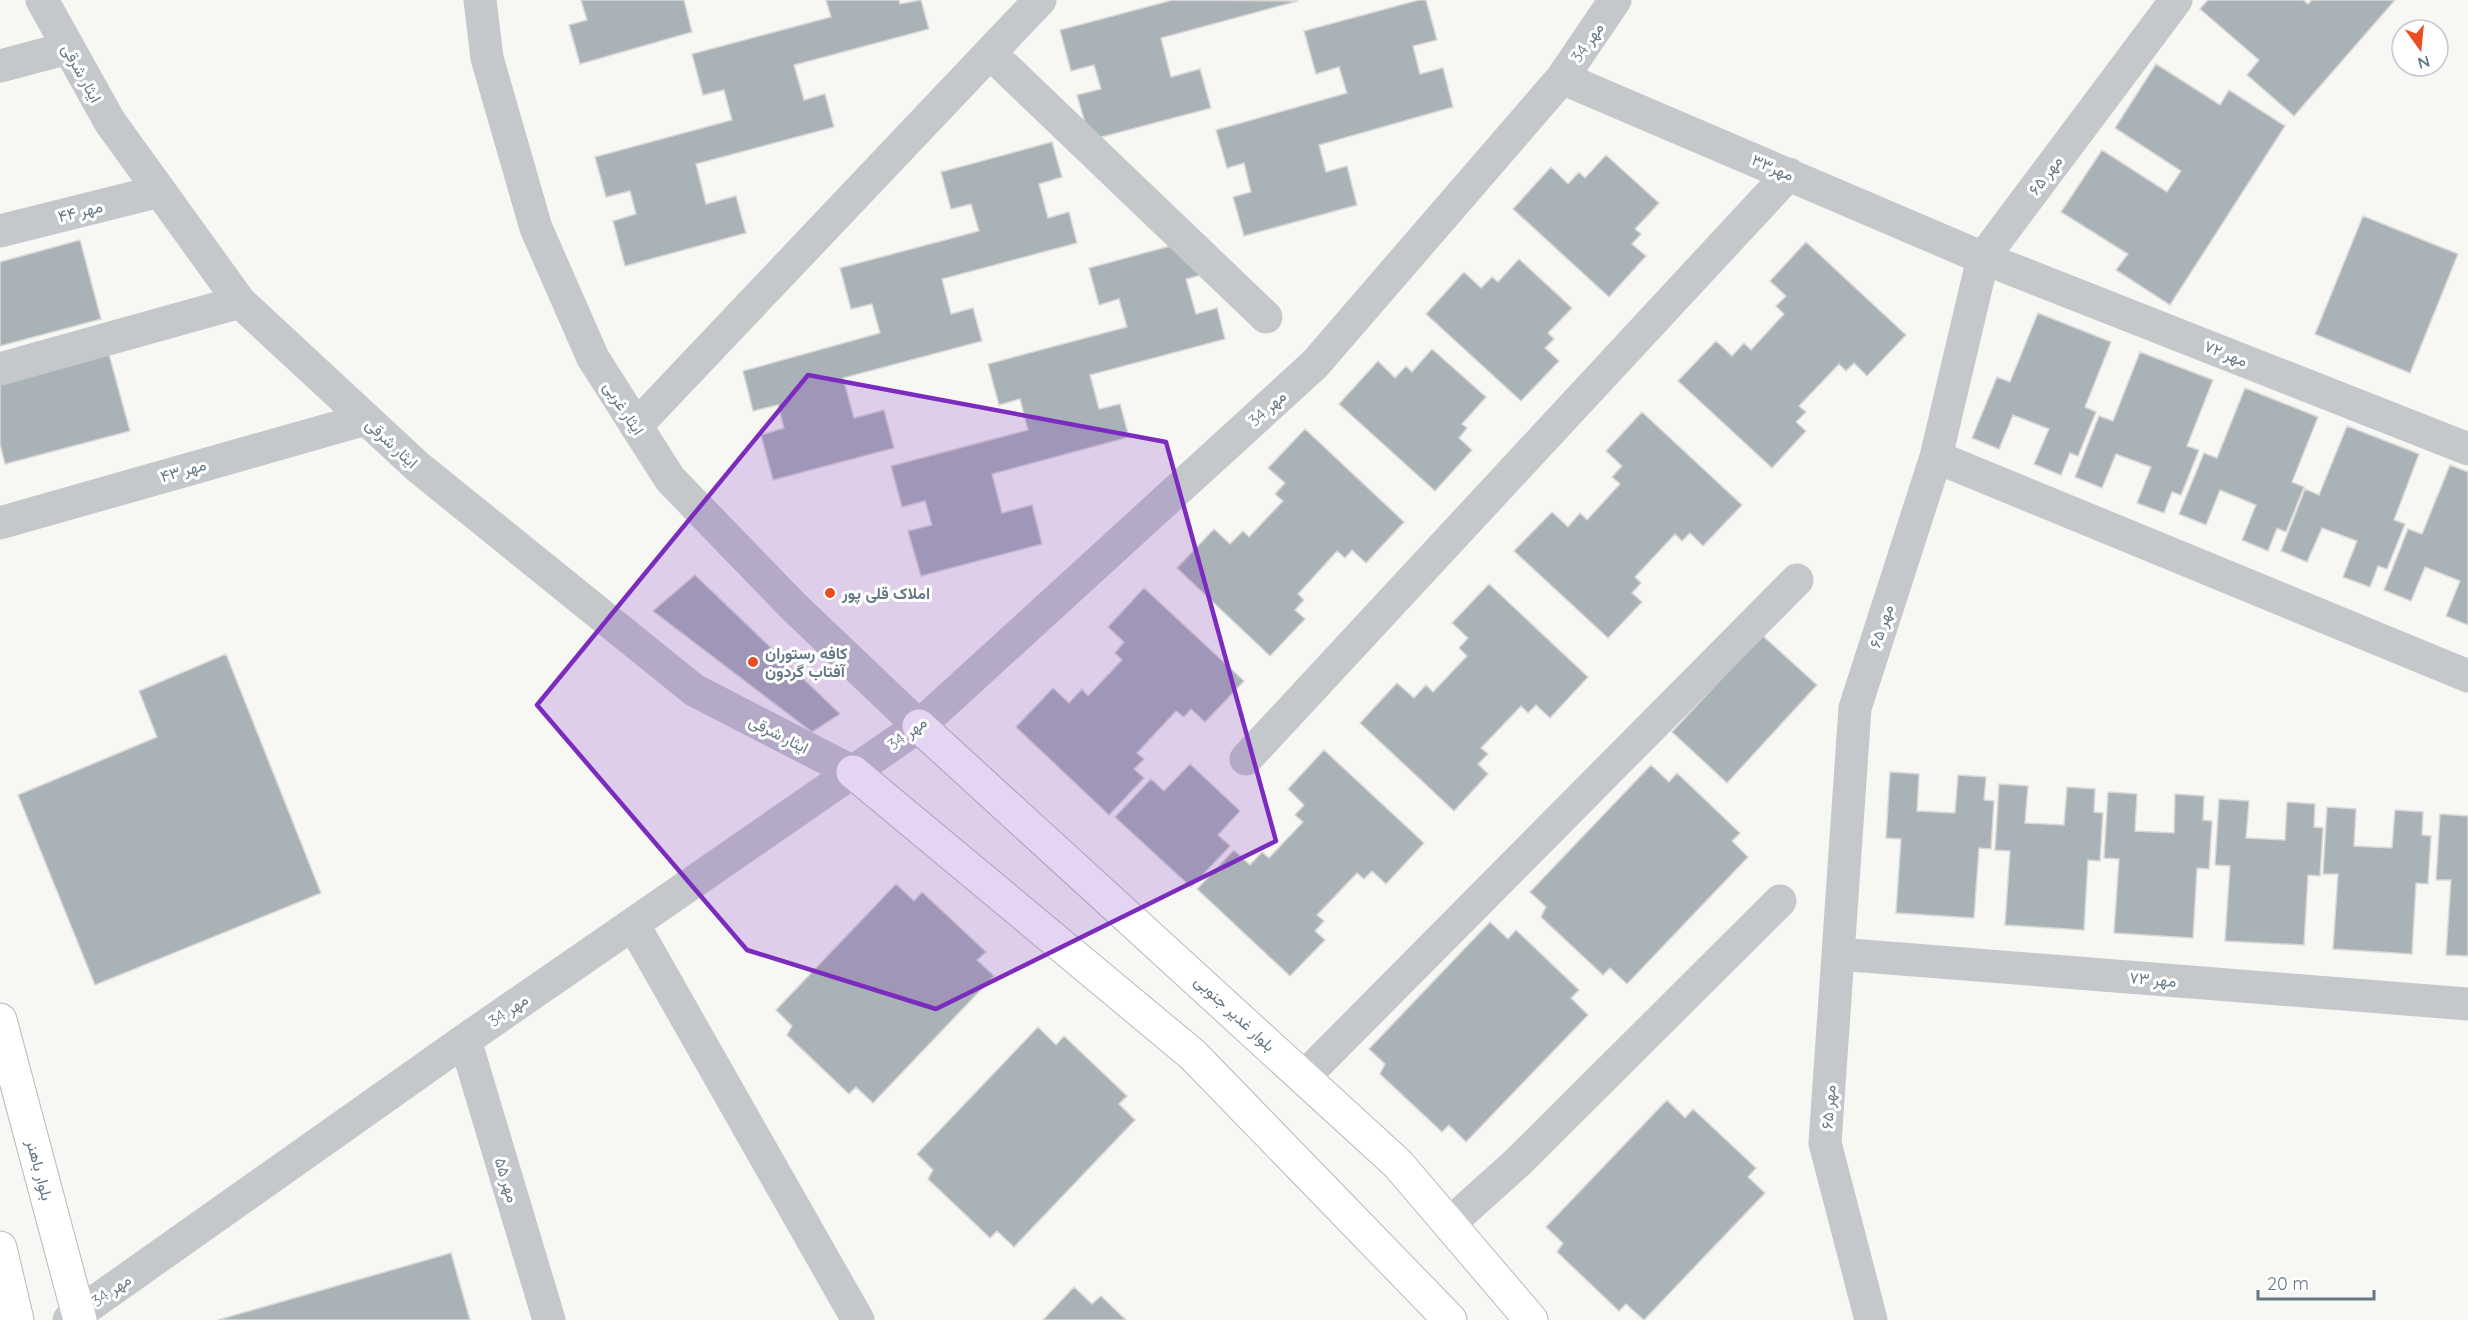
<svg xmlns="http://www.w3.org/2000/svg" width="2468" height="1320" font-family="Quicksand,Vazirmatn,sans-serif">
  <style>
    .building { fill: #a9b2b7; stroke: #d9d8d6; stroke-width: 1.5 }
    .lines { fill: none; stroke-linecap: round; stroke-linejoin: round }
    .major-casing { stroke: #b5babe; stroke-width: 35 }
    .minor { stroke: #c4c8cb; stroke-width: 33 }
    .major { stroke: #fff; stroke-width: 33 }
    .marked { fill: #7b2cbf; fill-opacity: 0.2; stroke: #7b2cbf; stroke-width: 4.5; stroke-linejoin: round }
    .poi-dot { fill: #e94d22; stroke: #fff; stroke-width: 2 }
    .labels { text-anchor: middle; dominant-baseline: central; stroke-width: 6; stroke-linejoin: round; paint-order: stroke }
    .street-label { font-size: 16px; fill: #657886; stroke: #fff }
    .poi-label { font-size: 16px; font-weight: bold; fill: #657886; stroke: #fff; text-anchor: start }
  </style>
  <rect width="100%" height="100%" fill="#f7f7f4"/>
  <path class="building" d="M581 0H684L692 32 580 64 569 25 587 20Z
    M826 0H899L900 4 921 0 929 29 794 65 804 100 825 94 834 127 696 164 706 204 736 196 746 233 625 266 613 221 636 214 630 191 606 197 595 157 732 120 724 90 703 95 692 54 831 17Z
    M1173 0 1298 1 1161 38 1171 77 1200 69 1211 108 1090 140 1077 95 1101 89 1094 65 1071 71 1060 30Z
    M1419 0H1426L1437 40 1413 46 1420 74 1443 68 1453 107 1319 145 1326 172 1347 166 1357 205 1244 236 1233 197 1251 192 1244 163 1227 168 1216 130 1347 93 1339 67 1316 74 1304 31Z
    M2208 0H2303L2308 4 2312 0H2395L2294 116 2247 75 2259 60 2200 9Z
    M2156 64 2220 105 2229 90 2285 126 2170 305 2116 270 2128 254 2061 212 2102 150 2167 192 2181 171 2115 128Z
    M1052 142 1062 177 1039 184 1048 218 1069 212 1077 243 942 279 951 314 973 308 982 341 843 378 854 418 884 410 894 448 773 480 761 435 784 428 778 405 753 411 743 371 880 333 872 304 851 309 840 268 979 231 971 204 951 209 941 172Z
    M1606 155 1659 203 1635 229 1641 234 1632 244 1646 256 1609 297 1513 209 1551 167 1568 184 1579 172 1585 178Z
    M2363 216 2458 254 2410 373 2315 334Z
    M1200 238 1209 273 1186 279 1196 314 1217 308 1225 339 1090 375 1099 409 1120 404 1129 437 992 474 1002 513 1032 505 1042 544 921 576 908 531 932 525 925 501 902 507 891 466 1028 430 1020 399 999 405 988 364 1127 327 1119 299 1099 305 1089 268Z
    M80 240 101 319 0 346V262Z
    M1806 242 1906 335 1867 376 1854 363 1846 371 1839 364 1799 406 1806 412 1796 422 1806 431 1772 468 1678 381 1716 341 1732 356 1744 343 1751 350 1784 314 1776 306 1786 296 1770 281Z
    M1519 259 1572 308 1548 333 1554 339 1545 348 1559 361 1521 401 1426 314 1464 272 1481 288 1492 277 1498 282Z
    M2038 313 2111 342 2085 407 2096 412 2078 456 2070 453 2061 475 2034 464 2049 429 2013 415 1999 449 1972 438 1997 377 2010 382Z
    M1432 349 1486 397 1462 424 1467 428 1459 438 1472 450 1435 491 1339 404 1378 361 1395 378 1406 366 1412 372Z
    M108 351 130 431 5 464 0 444V381Z
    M2140 352 2213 380 2187 446 2199 450 2181 495 2172 492 2164 513 2137 503 2151 467 2116 454 2102 488 2075 477 2099 416 2113 421Z
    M2245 388 2318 417 2292 482 2304 487 2286 532 2277 528 2268 551 2242 540 2256 505 2220 490 2206 525 2179 514 2204 453 2217 458Z
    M1642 412 1742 505 1703 546 1690 533 1682 541 1675 534 1635 577 1641 583 1632 593 1642 602 1608 638 1514 551 1552 512 1568 527 1580 513 1587 520 1620 484 1612 477 1622 466 1606 451Z
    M2347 426 2419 454 2394 520 2405 524 2387 569 2378 566 2370 587 2343 577 2357 541 2322 528 2307 562 2281 551 2305 489 2319 495Z
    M1305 429 1404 522 1366 563 1352 550 1345 558 1337 551 1298 594 1304 600 1295 610 1305 619 1270 656 1177 568 1214 529 1230 544 1243 531 1249 537 1283 501 1275 494 1285 483 1268 468Z
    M2450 465 2468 472V625L2446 616 2460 581 2425 567 2411 601 2384 590 2408 529 2422 534Z
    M695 575 840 714 812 732 653 611Z
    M1489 584 1588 677 1550 718 1536 705 1528 713 1521 706 1481 748 1488 754 1478 764 1488 774 1454 811 1360 723 1397 683 1414 698 1426 685 1433 692 1467 656 1459 648 1468 638 1452 623Z
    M1144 588 1244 681 1205 722 1191 709 1184 717 1176 711 1137 753 1144 759 1134 769 1144 778 1109 815 1016 727 1053 688 1069 703 1082 689 1088 696 1122 660 1115 653 1124 642 1108 627Z
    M1762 635 1817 685 1727 783 1672 732Z
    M226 654 321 893 95 985 18 795 157 737 139 691Z
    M1324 750 1424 843 1386 884 1372 871 1364 879 1357 873 1317 915 1324 921 1315 931 1325 940 1290 976 1197 889 1234 850 1250 865 1262 852 1269 858 1303 822 1295 815 1304 805 1288 789Z
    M1190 764 1240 811 1218 835 1230 846 1191 887 1115 817 1151 779 1164 791Z
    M1651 765 1669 782 1677 773 1740 833 1732 841 1748 857 1627 984 1610 968 1603 975 1541 917 1546 907 1530 892Z
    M1890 772 1919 774 1917 811 1955 813 1958 775 1986 777 1984 800 1994 801 1991 849 1979 848 1974 918 1896 913 1901 839 1886 838Z
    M1999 784 2028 786 2025 823 2064 825 2067 787 2095 789 2094 812 2103 813 2100 861 2088 860 2084 930 2005 925 2010 851 1995 850Z
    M2108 792 2137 794 2135 831 2174 833 2175 794 2204 796 2203 820 2212 821 2209 869 2197 868 2193 938 2114 933 2119 859 2104 858Z
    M2219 799 2249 801 2246 838 2285 840 2287 802 2315 804 2314 827 2323 828 2320 876 2308 875 2304 945 2225 941 2230 866 2215 865Z
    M2327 807 2356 809 2354 846 2392 848 2395 810 2423 812 2422 835 2431 836 2428 884 2416 883 2412 954 2333 949 2338 874H2323Z
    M2440 814 2468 816V956L2446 955 2451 880H2436Z
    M896 884 914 901 922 892 986 952 977 960 994 976 873 1103 856 1087 849 1094 787 1035 792 1026 776 1010Z
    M1490 922 1508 939 1516 930 1579 990 1571 998 1588 1015 1466 1142 1449 1125 1442 1132 1380 1074 1385 1064 1369 1049Z
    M1038 1027 1056 1045 1064 1036 1127 1096 1119 1104 1135 1120 1014 1247 997 1231 990 1238 928 1179 933 1170 917 1154Z
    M1667 1100 1685 1118 1693 1109 1756 1168 1748 1177 1765 1193 1644 1320 1626 1304 1619 1311 1557 1252 1563 1243 1546 1227Z
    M451 1253 470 1320H218Z
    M1074 1287 1092 1304 1101 1296 1126 1320H1043Z"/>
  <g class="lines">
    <defs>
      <path id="major" d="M919 726 1398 1164 1531 1320
        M853 772 1193 1055 1450 1320
        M0 1020 80 1320
        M0 1248 17 1320"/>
    </defs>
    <use href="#major" class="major-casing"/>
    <path class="minor" d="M42 0 110 122 240 302 418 467 694 690 853 772
      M480 0 487 58 536 228 593 358 670 479 794 607 919 726
      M990 53 1266 317
      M0 66 68 48
      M1562 78 1983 258 2468 449
      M0 231 160 191
      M0 369 240 302
      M636 426 1040 0
      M1936 457 2468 676
      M0 523 366 419
      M1246 759 1789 174
      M633 924 858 1320
      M1838 954 2468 1004
      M465 1040 549 1320
      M1304 1077 1797 580
      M1449 1224 1518 1162 1780 901
      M69 1320 465 1040 919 726 1315 364 1562 78 1615 0
      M1871 1320 1825 1143 1855 708 1936 457 1983 258 2176 0"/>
    <use href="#major" class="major"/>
  </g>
  <path class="marked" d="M808 375 1166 442 1276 841 936 1009 747 950 537 705Z"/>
  <g class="poi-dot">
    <circle cx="830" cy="593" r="6"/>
    <circle cx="753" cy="662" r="6"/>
  </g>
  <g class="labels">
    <g class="street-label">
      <text transform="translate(1587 42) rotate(-55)">مهر 34</text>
      <text transform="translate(82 73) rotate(61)">ایثار شرقی</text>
      <text transform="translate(1773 167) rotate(23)">مهر۳۳</text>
      <text transform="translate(2045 175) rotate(-53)">مهر ۶۵</text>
      <text transform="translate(80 211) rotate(-14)">مهر ۴۴</text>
      <text transform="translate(2226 353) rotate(22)">مهر ۷۲</text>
      <text transform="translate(624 408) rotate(57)">ایثار غربی</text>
      <text transform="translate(1267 408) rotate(-42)">مهر 34</text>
      <text transform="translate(392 443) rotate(43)">ایثار شرقی</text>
      <text transform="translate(183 470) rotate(-16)">مهر ۴۳</text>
      <text transform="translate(1881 626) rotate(-72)">مهر ۶۵</text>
      <text transform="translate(907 733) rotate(-37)">مهر 34</text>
      <text transform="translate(779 734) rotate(27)">ایثار شرقی</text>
      <text transform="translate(2153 979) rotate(5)">مهر ۷۳</text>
      <text transform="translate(508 1010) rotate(-35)">مهر 34</text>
      <text transform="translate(1235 1013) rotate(43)">بلوار غدیر جنوبی</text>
      <text transform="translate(1828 1107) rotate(-86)">مهر ۶۵</text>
      <text transform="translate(40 1170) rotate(75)">بلوار باهنر</text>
      <text transform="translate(507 1180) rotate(73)">مهر ۵۵</text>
      <text transform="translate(111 1290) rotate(-35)">مهر 34</text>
    </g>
    <g class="poi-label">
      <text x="842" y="593">املاک قلی پور</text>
      <text x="765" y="653">کافه رستوران<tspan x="765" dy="18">آفتاب گردون</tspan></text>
    </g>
  </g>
  <g transform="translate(2420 48) rotate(165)"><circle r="28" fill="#ffffff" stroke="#c1c9cf" stroke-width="1.5"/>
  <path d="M0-4.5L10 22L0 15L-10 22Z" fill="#e94d22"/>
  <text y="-9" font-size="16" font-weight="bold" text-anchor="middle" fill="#657886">N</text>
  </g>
  <path d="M2258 1290v9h116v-9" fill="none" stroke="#657886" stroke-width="3"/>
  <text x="2267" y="1290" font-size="18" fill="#657886" stroke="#ffffff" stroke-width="4.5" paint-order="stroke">20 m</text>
</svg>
